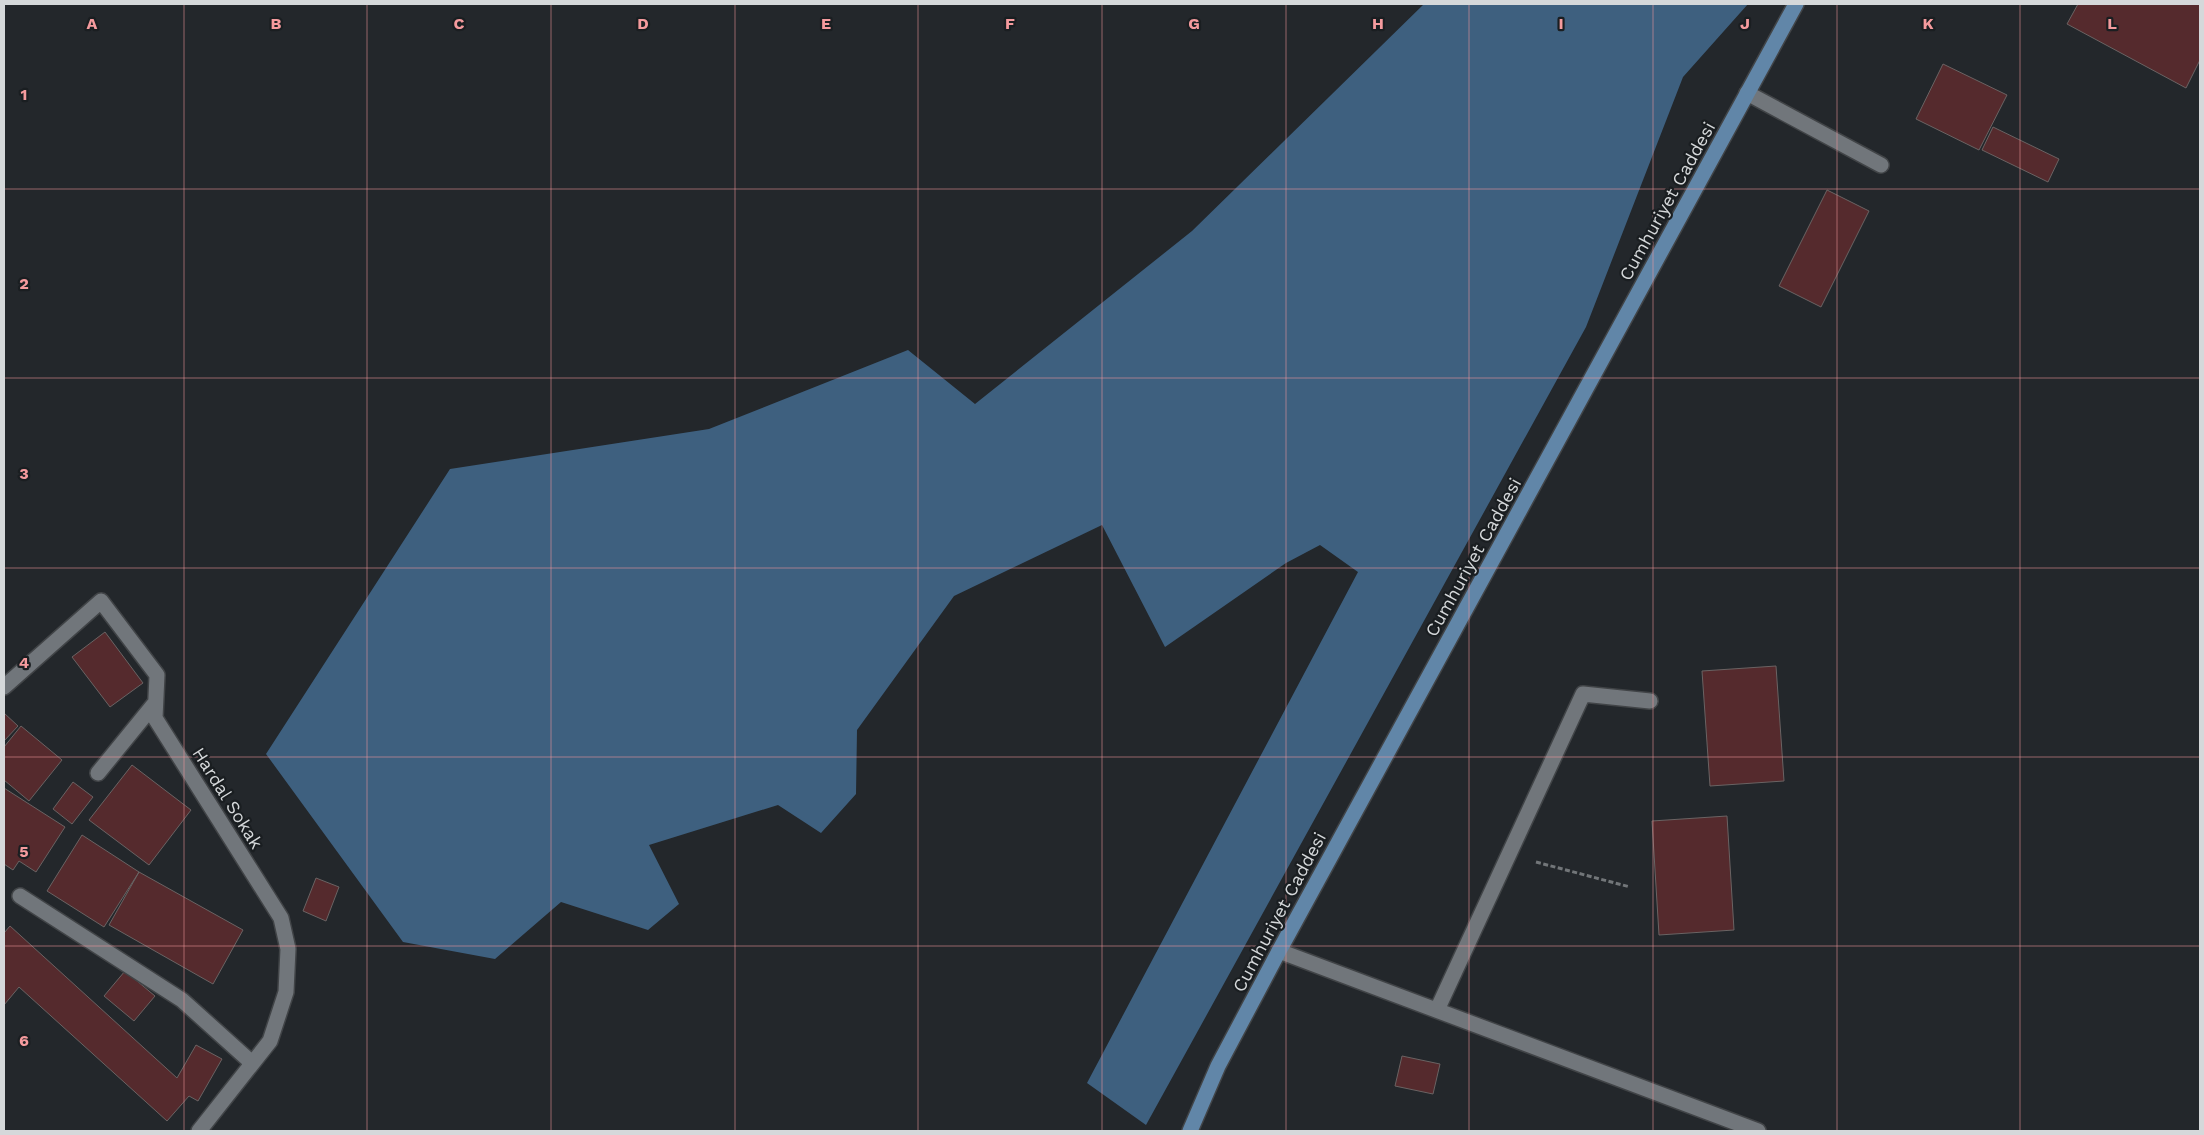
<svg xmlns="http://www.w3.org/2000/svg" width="2204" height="1135" font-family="'Work Sans',sans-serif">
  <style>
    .forest { fill: #3e607f }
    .building { fill: #552a2d; stroke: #6a6363 }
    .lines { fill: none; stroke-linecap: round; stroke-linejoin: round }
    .lane-casing { stroke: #414447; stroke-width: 18 }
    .street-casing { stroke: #414447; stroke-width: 18 }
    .primary-casing { stroke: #414447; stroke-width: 18 }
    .path { stroke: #727679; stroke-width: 3; stroke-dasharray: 5 2.5; stroke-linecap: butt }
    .lane { stroke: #71767b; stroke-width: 15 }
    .street { stroke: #71767b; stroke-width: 15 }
    .primary { stroke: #6186a8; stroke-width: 15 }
    .grid { fill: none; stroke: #f59b9e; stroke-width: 1; stroke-opacity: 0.55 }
    .labels { text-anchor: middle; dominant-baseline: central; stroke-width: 4.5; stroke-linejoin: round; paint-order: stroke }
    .street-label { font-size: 18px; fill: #d5d8da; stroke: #1a1e21 }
    .grid-label { font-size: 16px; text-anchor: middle; font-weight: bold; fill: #f59b9e; stroke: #1a1e21; stroke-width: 4.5; stroke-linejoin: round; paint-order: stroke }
  </style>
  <rect width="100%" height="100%" fill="#23272b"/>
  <path class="forest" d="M1424 4H1748L1683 77 1586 327 1146 1125 1087 1083 1358 572 1320 545 1286 563 1165 647 1102 525 954 596 857 730 856 794 821 833 778 805 649 845 679 904 648 930 561 902 495 959 403 942 266 754 450 469 709 429 908 350 975 404 1192 231Z"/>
  <path class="building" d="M2078 4H2200V60L2186 88 2067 24Z
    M1943 64 2007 95 1979 150 1916 119Z
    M1993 127 2059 159 2048 182 1982 150Z
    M1827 190 1869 211 1821 307 1779 286Z
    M105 632 143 683 110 707 72 657Z
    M1776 666 1784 781 1710 786 1702 671Z
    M4 713 18 726 4 741Z
    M21 726 62 760 29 801 4 780V747Z
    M132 765 191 810 149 865 89 820Z
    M73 782 93 797 72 824 53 809Z
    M4 788 65 827 36 872 19 861 13 870 4 864Z
    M1727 816 1734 930 1659 935 1652 821Z
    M82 835 139 872 104 927 47 891Z
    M139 872 243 930 213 984 109 925Z
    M316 878 339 887 326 921 303 911Z
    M10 926 177 1078 196 1045 222 1059 198 1101 189 1096 167 1121 19 987 4 1005V933Z
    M125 971 155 996 134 1021 104 996Z
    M1402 1056 1440 1064 1433 1094 1395 1086Z"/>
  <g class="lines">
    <defs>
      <path id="lane" d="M1747 93 1881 165
        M1279 951 1758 1131
        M1437 1010 1583 694 1650 701"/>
      <path id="street" d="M4 687 101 601 157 675 155 718 281 918 288 949 286 992 270 1041 199 1131
        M98 773 155 703
        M20 896 182 1000 252 1063"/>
      <path id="primary" d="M1190 1131 1218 1066 1279 951 1796 4"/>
    </defs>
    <use href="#lane" class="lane-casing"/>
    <use href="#street" class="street-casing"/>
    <use href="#primary" class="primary-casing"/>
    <path class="path" d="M1536 862 1630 887"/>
    <use href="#lane" class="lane"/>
    <use href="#street" class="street"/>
    <use href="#primary" class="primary"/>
  </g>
  <path class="grid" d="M184 4V1131M367 4V1131M551 4V1131M735 4V1131M918 4V1131M1102 4V1131M1286 4V1131M1469 4V1131M1653 4V1131M1837 4V1131M2020 4V1131M4 189H2200M4 378H2200M4 568H2200M4 757H2200M4 946H2200"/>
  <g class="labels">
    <g class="street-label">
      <text transform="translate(1667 201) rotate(-61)">Cumhuriyet Caddesi</text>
      <text transform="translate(1473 557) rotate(-61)">Cumhuriyet Caddesi</text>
      <text transform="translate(228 798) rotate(58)">Hardal Sokak</text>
      <text transform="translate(1279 912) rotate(-62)">Cumhuriyet Caddesi</text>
    </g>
  </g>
  <g class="grid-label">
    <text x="92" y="29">A</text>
    <text x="276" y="29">B</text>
    <text x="459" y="29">C</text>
    <text x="643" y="29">D</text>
    <text x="826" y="29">E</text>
    <text x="1010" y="29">F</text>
    <text x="1194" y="29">G</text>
    <text x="1378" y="29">H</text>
    <text x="1561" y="29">I</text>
    <text x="1745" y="29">J</text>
    <text x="1928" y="29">K</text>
    <text x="2112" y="29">L</text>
    <text x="24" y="100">1</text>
    <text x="24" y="289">2</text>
    <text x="24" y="479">3</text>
    <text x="24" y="668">4</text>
    <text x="24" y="857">5</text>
    <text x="24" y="1046">6</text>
  </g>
  <rect width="2204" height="1135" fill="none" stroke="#d5d8da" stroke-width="10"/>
</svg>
